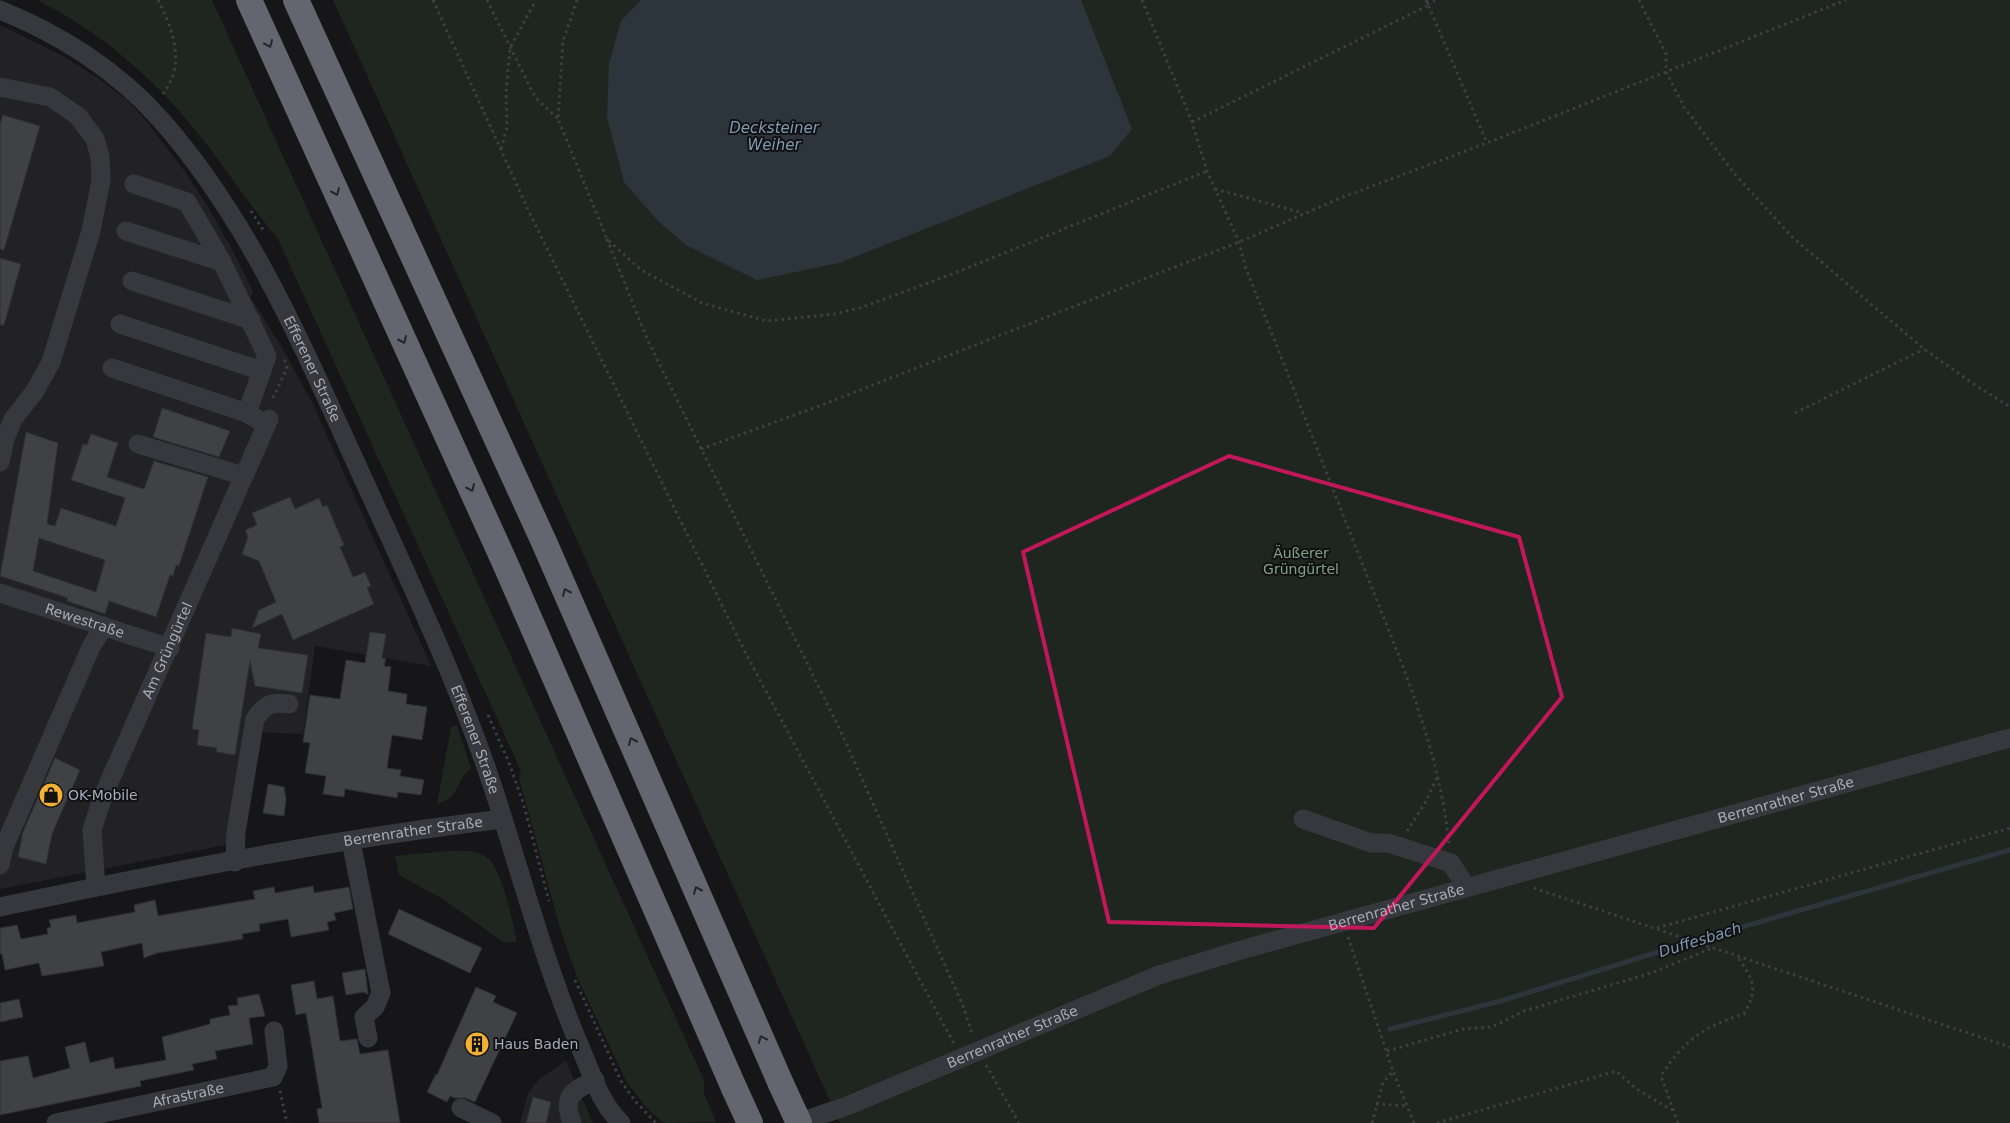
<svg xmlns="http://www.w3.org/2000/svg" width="2010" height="1123" font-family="'DejaVu Sans',sans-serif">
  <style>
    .built { fill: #222225 }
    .green { fill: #1e261f }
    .water { fill: #2c353c }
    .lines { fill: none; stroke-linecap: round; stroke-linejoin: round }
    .stream { stroke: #2c353c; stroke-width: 5 }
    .building { fill: #404145; stroke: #303034; fill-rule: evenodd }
    .path { stroke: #3d3f44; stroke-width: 3; stroke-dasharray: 2.5 4; stroke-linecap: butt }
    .minor { stroke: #37383d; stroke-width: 19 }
    .highway { stroke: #63666e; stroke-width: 26 }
    .highway-bridge { stroke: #63666e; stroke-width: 26 }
    .oneway { stroke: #26262a }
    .marked { fill: none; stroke: #c2185b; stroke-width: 4; stroke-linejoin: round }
    .labels { text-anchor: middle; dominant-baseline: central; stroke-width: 4; stroke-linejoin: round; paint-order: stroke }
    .street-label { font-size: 14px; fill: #a8adb8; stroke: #111113 }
    .park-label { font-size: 14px; fill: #7fa381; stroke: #111113 }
    .poi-label { font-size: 14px; fill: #a8adb8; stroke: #111113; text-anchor: start }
    .water-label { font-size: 15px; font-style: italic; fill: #7f9bb3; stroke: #111113 }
  </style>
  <rect width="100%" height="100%" fill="#161618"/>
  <path class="built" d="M0 25 63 56 99 79 128 101 147 122 186 173 208 207 233 251 253 291 251 298 280 344 312 402 431 666 315 646 303 734 255 732 241 842 0 889Z
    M566 1061 583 1101 580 1108 586 1123H520L528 1093 539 1079Z"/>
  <path class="green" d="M37 0H212L704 1080V1093L716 1122 665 1123 650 1112 626 1081 577 977 560 928 519 778 521 771 278 239C249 205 225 167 197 132 154 78 99 31 37 0Z
    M333 0H2010V1123H840Z
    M457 725 471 768C454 781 462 797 437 804L451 727Z
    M447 851C459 851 474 849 485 856 503 867 512 921 517 942H503L443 899 399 875 395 856Z
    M583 1101 593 1123H586L580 1108Z"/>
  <path class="water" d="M641 0H1081L1132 129 1110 156 839 263 757 280 686 245 659 222 624 182 607 117 609 64 621 21Z"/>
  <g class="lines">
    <path class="stream" d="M1390 1029 1501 1001 1690 942 2010 850"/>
  </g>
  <path class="building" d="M3 115 40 126 4 250 0 249V124Z
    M0 258 21 264 4 325H0Z
    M162 408 230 431 219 457 153 437Z
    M26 432 58 443 47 524 55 526 61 508 116 526 125 498 71 480 83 444 87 445 91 434 118 443 107 477 144 489 154 461 208 477 179 566 176 565 173 576 170 575 156 617 109 601 105 614 67 601 68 598 0 576ZM39 538 105 560 96 592 33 571Z
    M290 497 295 509 319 498 323 507 327 505 344 545 340 547 353 577 365 572 371 586 367 588 374 604 293 640 282 614 252 628 259 610 276 602 259 561 242 554 248 537 245 530 257 525 252 513Z
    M232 628 261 634 258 648 308 655 302 693 255 686 250 661 235 755 216 752 217 748 197 745 199 730 192 729 206 633 231 637Z
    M370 632 386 634 382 658 386 659 384 666 391 667 388 691 407 694 406 704 427 707 422 740 392 735 387 768 401 770 400 776 424 780 421 795 398 792 397 798 345 789 344 797 323 794 326 776 305 773 310 743 303 742 310 695 340 699 346 660 365 663Z
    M55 758 80 770 52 834 46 864 18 857 23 832Z
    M268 784 284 787 286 799 284 816 263 813Z
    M313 886 314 893 349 887 353 909 334 913 336 920 327 922 329 930 291 937 288 919 259 924 260 931 242 934 243 939 157 953 144 958 142 943 101 952 104 966 42 976 39 963 5 970 2 954H0V928L17 925 21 939 48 934 47 928 51 927 49 920 76 915 77 923 135 912 134 905 155 900 158 916 163 915 255 899 253 891 274 887 275 893Z
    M399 909 482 948 470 973 388 934Z
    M365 969 368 995 364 992 346 995 342 973Z
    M314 981 317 999 333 996 340 1041 357 1039 360 1054 388 1050 400 1123H319L317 1109 322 1108 306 1013 296 1015 291 985Z
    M476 987 496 996 493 1002 517 1013 475 1102 465 1098H455L450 1096 447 1102 427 1092 436 1074 437 1075Z
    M259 994 265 1016 249 1018 253 1044 215 1051 217 1059 192 1064 194 1070 140 1081 141 1086 0 1115V1061L28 1056 33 1078 70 1068 65 1047 85 1042 90 1063 113 1057 115 1069 166 1060 162 1037 210 1024V1019L230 1015 228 1006 238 1005 237 998Z
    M19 999 23 1017 0 1022V1003Z
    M533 1097 551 1102 546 1123H526Z"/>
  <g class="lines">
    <path class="path" d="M158 0C174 31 186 66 162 95
      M433 0 531 216 744 650 954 1044
      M487 0 535 97 558 119
      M577 0 563 41 558 119 607 239 641 270 702 303 767 321 835 314 860 308 955 273 1207 171
      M1142 0 1192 122 1207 171 1239 242 1245 266C1285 366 1324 467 1364 568 1399 657 1440 749 1449 845
      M1426 0 1487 143
      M1639 0 1666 54V72L1684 107 1734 173 1792 237 1924 349 1975 385 2010 407
      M1427 4 1436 0
      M1192 122 1427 6
      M501 149 507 127 506 93 510 48 536 0
      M1215 189 1303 213
      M251 211 265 233
      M607 239 648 341 842 734 963 1006 972 1034
      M273 398 287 368 284 358
      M1795 413 1924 349
      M701 449 814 408 1239 242 1343 197 1487 143 1846 0
      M488 715 509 763 523 802 549 901
      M1407 831 1425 803 1437 778
      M1534 888 2010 1047
      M1657 928 2010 828
      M1348 937 1393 1071 1414 1123
      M575 980 621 1081 635 1101 656 1123
      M1387 1051 1463 1029 1492 1027 1524 1011 1648 974 1713 948
      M986 1065 1019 1123
      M280 1091 287 1123
      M1376 1104 1408 1106
      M1372 1123 1383 1083 1393 1071
      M1437 1123 1616 1071 1638 1090 1672 1110
      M1678 1123 1661 1076C1683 1041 1704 1026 1744 1014 1759 987 1753 980 1737 956"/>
    <g class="minor">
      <path id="s1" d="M0 10C60 34 118 71 161 120 254 225 308 359 366 485 416 595 468 703 503 819 528 899 550 978 583 1054 593 1078 602 1105 621 1123"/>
      <path d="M0 87 50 97 78 116 95 139 100 157 101 180 91 231 51 362 35 391 13 419 5 439 0 462"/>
      <path d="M134 184 187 202 222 262 267 356 247 413"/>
      <path d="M126 231 222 262"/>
      <path d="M132 281 251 320"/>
      <path d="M120 324 262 371"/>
      <path d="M112 368 247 413 257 419"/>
      <path d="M138 444 244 476"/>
      <path id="s2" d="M0 593 170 648"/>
      <path d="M1303 819 1371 843H1388L1451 863 1466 887"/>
      <path d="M351 841 381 993 375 1007 364 1017 368 1038"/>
      <path d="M235 862 236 832 255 719C266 703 271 702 289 704"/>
      <path d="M0 865 4 847 91 647 104 626"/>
      <path id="s3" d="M96 887 92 830 103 796 269 419"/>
      <path id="s4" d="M0 907C166 872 334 839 503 819"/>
      <path d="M461 1108 492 1123"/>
      <path id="s5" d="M56 1123 273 1077 278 1066 274 1031"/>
      <path d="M572 1123C562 1096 572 1091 595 1080"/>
      <path id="s6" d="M797 1123 847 1106 1159 975 1241 950 2010 738"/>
    </g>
    <path class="highway" d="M249 0 505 563 734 1088
      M296 0 544 542 781 1084"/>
    <path class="highway-bridge" d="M781 1084 799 1123
      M734 1088 750 1123"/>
  </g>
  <defs><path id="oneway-chevron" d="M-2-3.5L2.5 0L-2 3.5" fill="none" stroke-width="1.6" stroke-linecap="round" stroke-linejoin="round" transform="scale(1.25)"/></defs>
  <g class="oneway">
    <use href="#oneway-chevron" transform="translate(269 44) rotate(66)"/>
    <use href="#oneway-chevron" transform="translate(336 192) rotate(66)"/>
    <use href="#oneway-chevron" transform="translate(403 340) rotate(66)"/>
    <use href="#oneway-chevron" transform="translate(471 488) rotate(66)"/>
    <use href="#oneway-chevron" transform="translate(566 592) rotate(-114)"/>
    <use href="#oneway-chevron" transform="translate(632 741) rotate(-114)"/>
    <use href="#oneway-chevron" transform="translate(697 890) rotate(-114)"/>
    <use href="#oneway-chevron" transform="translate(762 1039) rotate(-114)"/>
  </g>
  <path class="marked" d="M1229 456 1519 537 1562 697 1374 928 1109 922 1023 552Z"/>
  <defs>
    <symbol id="shop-disc" viewBox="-11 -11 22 22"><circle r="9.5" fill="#f2b134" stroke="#111113"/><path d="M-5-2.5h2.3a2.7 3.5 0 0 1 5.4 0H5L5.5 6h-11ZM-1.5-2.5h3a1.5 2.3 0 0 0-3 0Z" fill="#111"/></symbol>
    <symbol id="building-disc" viewBox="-11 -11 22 22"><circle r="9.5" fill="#f2b134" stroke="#111113"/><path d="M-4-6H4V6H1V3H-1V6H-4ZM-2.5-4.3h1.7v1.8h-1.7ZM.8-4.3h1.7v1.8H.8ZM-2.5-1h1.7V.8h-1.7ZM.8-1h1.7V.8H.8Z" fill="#111"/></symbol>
  </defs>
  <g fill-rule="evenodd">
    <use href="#shop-disc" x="37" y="781" width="28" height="28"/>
    <use href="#building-disc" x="463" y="1030" width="28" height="28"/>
  </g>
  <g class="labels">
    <g class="street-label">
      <text stroke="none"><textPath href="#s1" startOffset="489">Efferener Straße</textPath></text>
      <text stroke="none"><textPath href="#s2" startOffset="89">Rewestraße</textPath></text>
      <text stroke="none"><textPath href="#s3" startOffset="252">Am Grüngürtel</textPath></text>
      <text stroke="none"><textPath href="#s1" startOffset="894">Efferener Straße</textPath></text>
      <text stroke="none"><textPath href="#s6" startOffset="1042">Berrenrather Straße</textPath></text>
      <text stroke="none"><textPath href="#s4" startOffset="420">Berrenrather Straße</textPath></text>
      <text stroke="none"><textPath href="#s6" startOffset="638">Berrenrather Straße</textPath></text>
      <text stroke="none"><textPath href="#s6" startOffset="232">Berrenrather Straße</textPath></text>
      <text stroke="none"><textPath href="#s5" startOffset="135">Afrastraße</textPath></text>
    </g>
    <g class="park-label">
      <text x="1301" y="553">Äußerer<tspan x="1301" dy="16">Grüngürtel</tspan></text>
    </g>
    <g class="poi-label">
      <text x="68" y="795">OK-Mobile</text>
      <text x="494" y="1044">Haus Baden</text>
    </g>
    <g class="water-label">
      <text x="774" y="128">Decksteiner<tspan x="774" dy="17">Weiher</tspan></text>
      <text transform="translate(1700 940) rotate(-17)">Duffesbach</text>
    </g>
  </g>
</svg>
